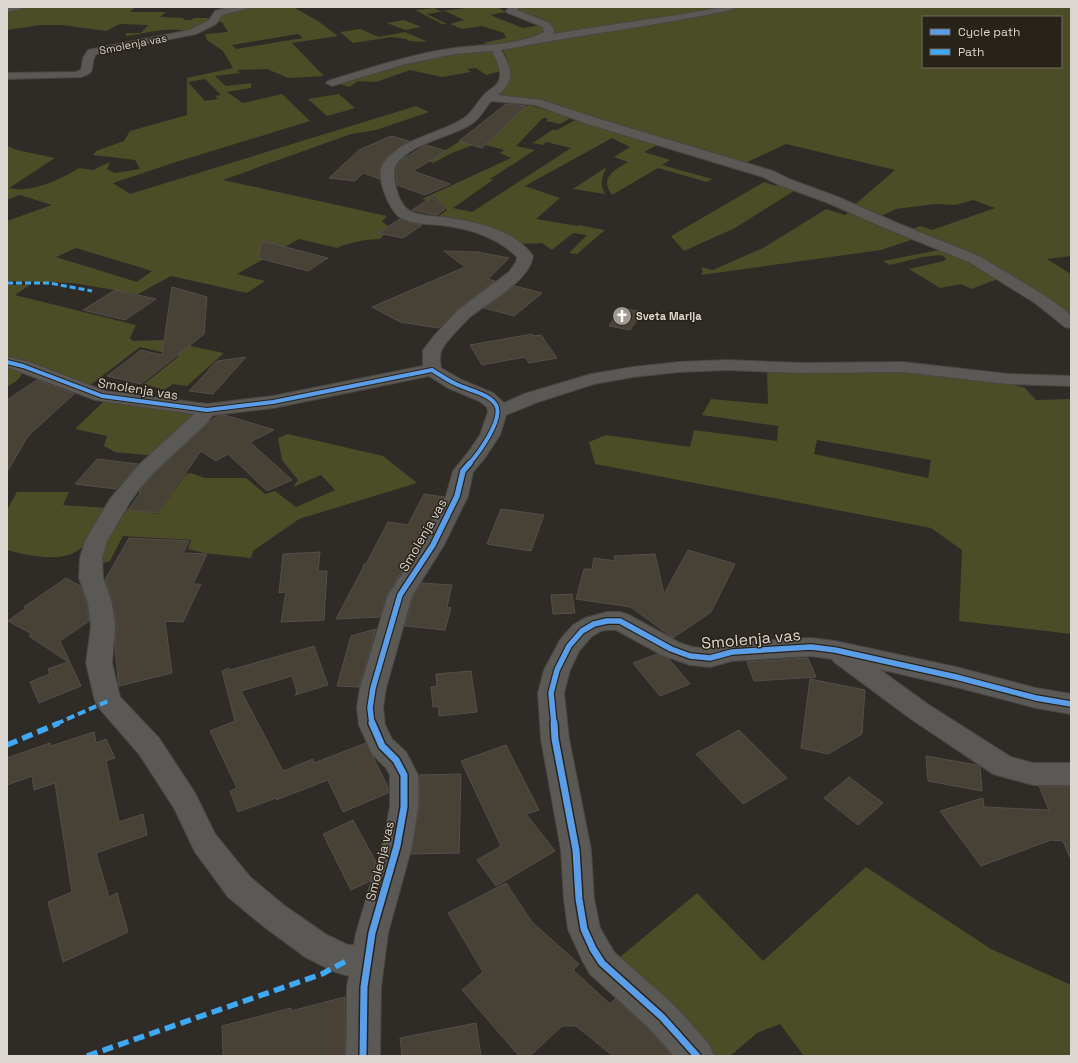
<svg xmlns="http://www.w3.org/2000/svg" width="1078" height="1063" font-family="'Space Grotesk',sans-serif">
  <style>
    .green { fill: #4b4d27; fill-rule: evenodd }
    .building { fill: #474136; stroke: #534f4b }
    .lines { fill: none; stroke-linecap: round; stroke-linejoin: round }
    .street-casing { stroke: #4a4642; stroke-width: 2 }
    .street { fill: #5b5955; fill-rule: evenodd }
    .quiet-far2 { stroke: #3fa9f5; stroke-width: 3; stroke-dasharray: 6 3; stroke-linecap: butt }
    .quiet-far1 { stroke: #3fa9f5; stroke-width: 4; stroke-dasharray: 8 4; stroke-linecap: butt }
    .quiet { stroke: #3fa9f5; stroke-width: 5.5; stroke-dasharray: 11 5.5; stroke-linecap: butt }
    .cycleway-far2-casing { stroke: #292219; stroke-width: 6 }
    .cycleway-far1-casing { stroke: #292219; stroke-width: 8 }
    .cycleway-casing { stroke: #292219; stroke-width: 10 }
    .cycleway-far2 { stroke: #5a9eea; stroke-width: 4 }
    .cycleway-far1 { stroke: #5a9eea; stroke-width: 5.5 }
    .cycleway { stroke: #5a9eea; stroke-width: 7 }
    .labels { text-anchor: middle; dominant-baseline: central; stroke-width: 3; stroke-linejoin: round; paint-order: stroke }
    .far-street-label { font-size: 11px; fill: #dbd6d0; stroke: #292219 }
    .far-poi-label { font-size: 11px; font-weight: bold; fill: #dbd6d0; stroke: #292219; text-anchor: start }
    .street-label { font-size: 13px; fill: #dbd6d0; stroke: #292219 }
    .near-street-label { font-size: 16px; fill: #dbd6d0; stroke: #292219 }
  </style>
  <rect width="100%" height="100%" fill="#2f2b26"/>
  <path class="green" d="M21 7H135L130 12H166L160 17 184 18 183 20H191L194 18H211L188 32C174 25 142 34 126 36V33H141L148 25 120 24 106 31 62 25H41L7 30V10Z
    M249 7H293L318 21 338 36 292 43 324 76 288 78 267 69 237 70 240 73 215 76 226 86 251 83V88L227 92 243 103 282 94 310 121 176 162 113 183 130 194 416 106 429 112 376 130 351 134 223 180 387 216 382 221 390 228 380 239 365 240 347 244 337 248 299 239 237 274 265 281 247 293 171 276 138 294 73 283 7 281V221L52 205 20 195 7 200V146L17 150 55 158 9 188C31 194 61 179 79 168L93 170 110 162 107 169 115 173 140 169 135 160 93 155 96 151 124 141 130 131 187 115V78L233 68 223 51 207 40 205 34 228 32 222 22H216C224 8 233 10 249 7ZM298 34 303 38 236 49 232 45ZM205 79 221 95 215 96 218 99 205 101 188 82ZM76 248 152 271 137 282 56 257Z
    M475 7H497L506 12 490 15 523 28 542 25 547 28 541 38 492 45 483 43 506 38 504 33 482 26 462 29 450 24 464 20 445 11 427 14 447 24H442L415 10 434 8 440 11Z
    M521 7H1071V256L1047 259 1071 274V321L1043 298 907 231 920 226 932 230 995 208 973 200 955 205 935 204 896 209 877 218 852 207 895 170 786 144 743 164 565 111 495 95C503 81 515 67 503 51L504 49 553 33 517 10ZM923 17H1061V67H923Z
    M404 20 421 27 405 30 387 23Z
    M360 29 379 37 405 32 428 42 410 41 406 39 392 37 353 43 340 32Z
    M486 51 495 52 501 71 486 75 476 68 467 69 471 72 442 77 410 70 376 82 358 81 349 87 339 84 380 70 443 54Z
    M339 94 355 108 327 116 308 99Z
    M529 105 568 116 569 119 560 124 546 121 548 118H543L516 146 535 150 490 179 493 180 453 208 472 212 571 148 546 142 543 145 533 143 552 130H557L575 120 661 143 644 152 670 160 662 165 712 179 707 182 658 168 612 195C599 178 614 170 628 162L614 157 630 147 612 138 525 186 560 198 536 219 577 226 579 225 605 230 577 254 569 253 587 235 573 233 552 250 542 243 520 244 495 229 480 224 439 216 447 210 442 204 422 199 511 158 500 153 504 150 478 143 452 153 433 163 429 161 471 134 517 112Z
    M605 168 606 169C601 178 600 184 605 194L573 189Z
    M764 182 776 186 782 183 797 189 735 228 684 251 671 236Z
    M826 209 845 215 852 210 914 239 881 250 701 275 703 271 701 267 713 270 765 247Z
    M944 249 1001 278 971 289 961 284 940 288 909 269 944 261 946 258 941 255 922 257 890 265 883 261Z
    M7 285H30L15 295 136 325 130 338 133 341 161 340 224 353 187 386 173 384 164 390 144 384 179 356 140 347 89 386 7 358Z
    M7 364 23 369C22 379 15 382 7 387Z
    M767 369 923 373 1010 384 1025 388 1036 400 1071 399V634L959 621 962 550 931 528 595 464 589 442 606 435 690 447 694 430 777 441 778 426 702 415 711 399 768 404ZM817 440 931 460 928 478 814 454Z
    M104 401 188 412 193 414 194 419 155 456 115 452 104 446 107 436 75 429Z
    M288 434 383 456 417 483 299 519 253 551 251 558 204 553 188 549 191 540 123 536 110 561 103 563 102 550 117 514 157 467 124 509 157 514 186 474 191 473 205 478H246L265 494 275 491 296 507 335 490 321 475 293 487 298 480 282 460 278 438Z
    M17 492H69L63 505 107 508C100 520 93 534 84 545 67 565 29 556 7 550V510Z
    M866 867 991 949 1071 985V1056H804L780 1024 757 1033 730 1056H715L677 1013 614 962 697 893 763 961Z"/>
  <path class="building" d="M506 104 526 106 482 148 459 141Z
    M391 136 409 141 390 154 382 163 379 169 380 179 363 173 355 181 329 178 359 150Z
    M426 145 446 151 413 171 450 184 425 195 397 185 396 172V167L403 159Z
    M435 195 445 209 437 215 412 210Z
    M400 219 422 225 403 238 378 233Z
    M262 241 328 258 308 271 258 258Z
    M444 251 478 252 509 258 488 279 495 281 457 309 439 328 400 322 372 307 465 267Z
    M515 286 542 293 514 316 484 308Z
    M172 287 207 297 204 334 141 384 107 376 141 350 162 355Z
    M115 290 156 299 125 320 83 310Z
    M622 308 642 312 630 330 609 326Z
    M532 334 534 336 541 335 557 358 529 363 525 357 482 365 470 345Z
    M246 357 213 394 189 391 217 361Z
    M37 380 74 394 28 436 7 472V400Z
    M225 415 274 430 250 442 292 480 267 491 228 454 216 461 201 451 157 513 128 510 141 492H139L141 489 155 473 208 423 217 416Z
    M97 459 138 464 116 489 75 484Z
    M424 494 444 497 421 543 387 594 380 617 336 619 362 570 364 564H366L388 522 408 525Z
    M501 509 544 515 531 551 487 544Z
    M129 538 189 541 183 553 207 554 193 584H201L183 622 165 621 172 673 119 686 115 649 116 627 114 604 105 580Z
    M688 550 735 564 711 612 673 638 631 607 576 599 584 569H592L594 558 615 561 614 556 655 554 664 594Z
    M320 552 318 571H327L324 620 281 622 286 592 279 593 283 554Z
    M66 578 80 586 87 603 89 621 60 641 81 686 39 703 30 682 50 674 48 669 68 662 29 636 32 634 8 621 26 608 24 607Z
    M422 583 452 585 447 607 451 608 445 630 405 626 413 597Z
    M572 594 575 613 553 614 551 595Z
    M376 629 359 687 337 686 351 636Z
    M314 646 328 685 295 695 297 692 292 676 241 691 283 771 313 759 314 763 366 743 388 787V793L343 812 328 780 276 800V798L238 812 230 791 237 788 210 731 235 721 222 671 229 668 230 670Z
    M657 654 669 659 690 684 660 696 633 663Z
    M808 658 816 677 754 681 747 662Z
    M471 671 477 712 439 716V706L433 707 431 687 437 686 436 674Z
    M810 679 865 690 862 734 828 754 801 748Z
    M739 730 787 778 743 804 696 754Z
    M94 732 96 743 106 739 115 758 106 761 119 822 143 814 147 835 96 853 109 897 117 893 128 932 63 962 48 902 72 892 55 783 34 790 32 776 7 785V758L50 743 51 746Z
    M506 745 539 810 526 814 555 851 496 886 477 860 501 846 461 761Z
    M926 756 977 765 980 767 982 791 928 781Z
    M461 774 459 853 411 854 419 807 420 775Z
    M849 777 883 803 858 825 824 798Z
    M1039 786H1071V860L1063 841 1051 840 981 866 940 811 983 798 984 807 1049 810Z
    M353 820 376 862 370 881 351 890 323 834Z
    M506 883 532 922 579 964 573 970 610 1004 615 999 649 1030 672 1056H613L576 1026H562L530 1056H519L462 990 483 972 448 913Z
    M345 997V1056H223L222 1026 291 1008V1011Z
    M476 1023 481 1056H402L400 1038Z"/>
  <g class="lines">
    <defs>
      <path id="street" d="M7 7H23L21 9 7 12Z
        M228 7H248L246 9 222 15 216 24 196 34 96 54C88 67 99 71 81 77L7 79V73L76 72 81 70 83 58 88 50 190 30 209 20 215 11Z
        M510 7H520L517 10 549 23 554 29 553 34C595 27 636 21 678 15 698 12 715 7 736 7L731 10C655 26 578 35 501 50 511 67 516 80 498 95L541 100 596 118 773 171 789 179 838 197 897 223 979 256 1047 297 1071 315V328L1065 327 1035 303 969 262 887 229 828 203 779 185 763 177 588 124 535 105 491 101C485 108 481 117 473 123 449 139 412 141 395 166 392 180 398 206 412 212 421 216 433 216 442 217 473 221 514 229 533 256 529 282 489 301 470 317 462 325 447 340 442 349 439 354 440 362 441 368L462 380 493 393 504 403 524 394 591 374 633 367 679 362 727 360 802 363 903 362 1008 374 1071 376V386L1008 384 903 372 802 373 727 370 679 372 633 377 594 384 538 402 506 415 500 435 484 459 473 472 468 496 444 545 412 596 386 688 383 708 385 725 392 739 406 752 418 775V807L412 846 388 933 381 987 380 1056H346L347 987 349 976 335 972 305 957 263 926 228 897 195 852 174 808 139 754 99 708 95 701 86 663 91 627 88 603 79 578 80 558 85 541 110 499 126 480 140 464 194 414 95 400 7 367V357L29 362 105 391 207 404 273 396 423 366V350L434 336 458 310 509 272 516 262 517 257C497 237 468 228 440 225 428 224 412 224 401 218 389 212 375 175 383 164 402 137 438 135 464 118 473 112 477 102 484 95 487 91 492 89 496 85 505 76 497 61 492 51L455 54 405 64 332 86 326 83 328 81C370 68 411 54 455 48 485 44 517 46 544 32L543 27 508 13 506 11ZM429 376 448 388 479 401 487 407 488 412 480 435 469 451 453 471 446 496 422 544 388 595 360 688 357 708 359 725 372 754 386 768 390 775V807L382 846 356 933 354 945H348L327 935 285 906 250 877 215 834 195 793 159 738 120 697 112 663 115 627 112 603 103 578 102 558 107 541 130 502 140 488 154 472 204 426 213 415 273 408Z
        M607 612H620L629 615 680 643 692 647 710 649 732 643 811 638 835 641 956 667 1036 688 1071 694V714L1036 708 956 687 879 669 929 705 1011 757 1033 763H1071V785H1033L993 774 911 719 834 662 832 659 811 656 732 661 710 667 690 665 662 655 616 630H607L601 631 591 637 579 651 570 670 564 693 569 739 591 850 594 899 600 928 614 952 674 1005 709 1044 714 1056H674L650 1029 590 974 582 960 568 929 564 899 561 850 541 739 538 693 544 670 560 640 573 625 585 618Z"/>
    </defs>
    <use href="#street" class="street-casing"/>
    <use href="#street" class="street"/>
    <path class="quiet-far2" d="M7 283H49L92 291"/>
    <path class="quiet-far1" d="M56 724 108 701"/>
    <path class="quiet" d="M7 745 59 723
      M87 1056 322 974 346 961"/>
    <defs>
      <path id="cycleway-far2" d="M7 362 23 366 102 396 207 410 273 402 432 370C440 375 447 380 456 384 467 390 489 393 496 405 504 419 478 454 469 464"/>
      <path id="cycleway-far1" d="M372 724 370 708 373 688 400 595 433 545 457 496 463 471 470 463
        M554 724 551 693 557 670 569 646 582 631 594 624 607 621H620L671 649 690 656 710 658 732 652 811 647 835 650 956 677 1036 698 1071 704"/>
      <path id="cycleway" d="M554 723 555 739 576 850 579 899 584 929 593 949 602 963 662 1017 697 1056
        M363 1056 364 987 372 933 397 846 404 807V775L396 760 382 746 372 723"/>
    </defs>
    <use href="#cycleway-far2" class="cycleway-far2-casing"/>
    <use href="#cycleway-far1" class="cycleway-far1-casing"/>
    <use href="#cycleway" class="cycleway-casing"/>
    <use href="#cycleway-far2" class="cycleway-far2"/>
    <use href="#cycleway-far1" class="cycleway-far1"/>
    <use href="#cycleway" class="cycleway"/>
  </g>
  <defs>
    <symbol id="church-disc" viewBox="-11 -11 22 22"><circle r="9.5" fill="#9f9a94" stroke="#292219"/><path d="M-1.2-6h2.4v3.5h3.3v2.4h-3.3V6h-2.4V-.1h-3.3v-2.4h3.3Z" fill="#fff"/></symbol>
  </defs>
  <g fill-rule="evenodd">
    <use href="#church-disc" x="611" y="305" width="22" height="22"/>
  </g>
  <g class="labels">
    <g class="far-street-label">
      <text transform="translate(133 44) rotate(-11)">Smolenja vas</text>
    </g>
    <g class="far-poi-label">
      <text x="636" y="316">Sveta Marija</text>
    </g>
    <g class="street-label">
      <text transform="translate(138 389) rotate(9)">Smolenja vas</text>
      <text transform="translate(423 535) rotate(-60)">Smolenja vas</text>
      <text transform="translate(380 861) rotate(-76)">Smolenja vas</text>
    </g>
    <g class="near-street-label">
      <text transform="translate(751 639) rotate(-5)">Smolenja vas</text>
    </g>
  </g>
  <rect width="1078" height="1063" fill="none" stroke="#dbd6d0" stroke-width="16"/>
  <rect x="922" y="16" width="140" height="52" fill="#292219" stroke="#706a62"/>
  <rect x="930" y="29" width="20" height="6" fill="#5a9eea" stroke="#706a62"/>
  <text x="958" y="36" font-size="12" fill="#dbd6d0">Cycle path</text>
  <rect x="930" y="49" width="20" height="6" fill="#3fa9f5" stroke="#706a62"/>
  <text x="958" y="56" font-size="12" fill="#dbd6d0">Path</text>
</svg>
